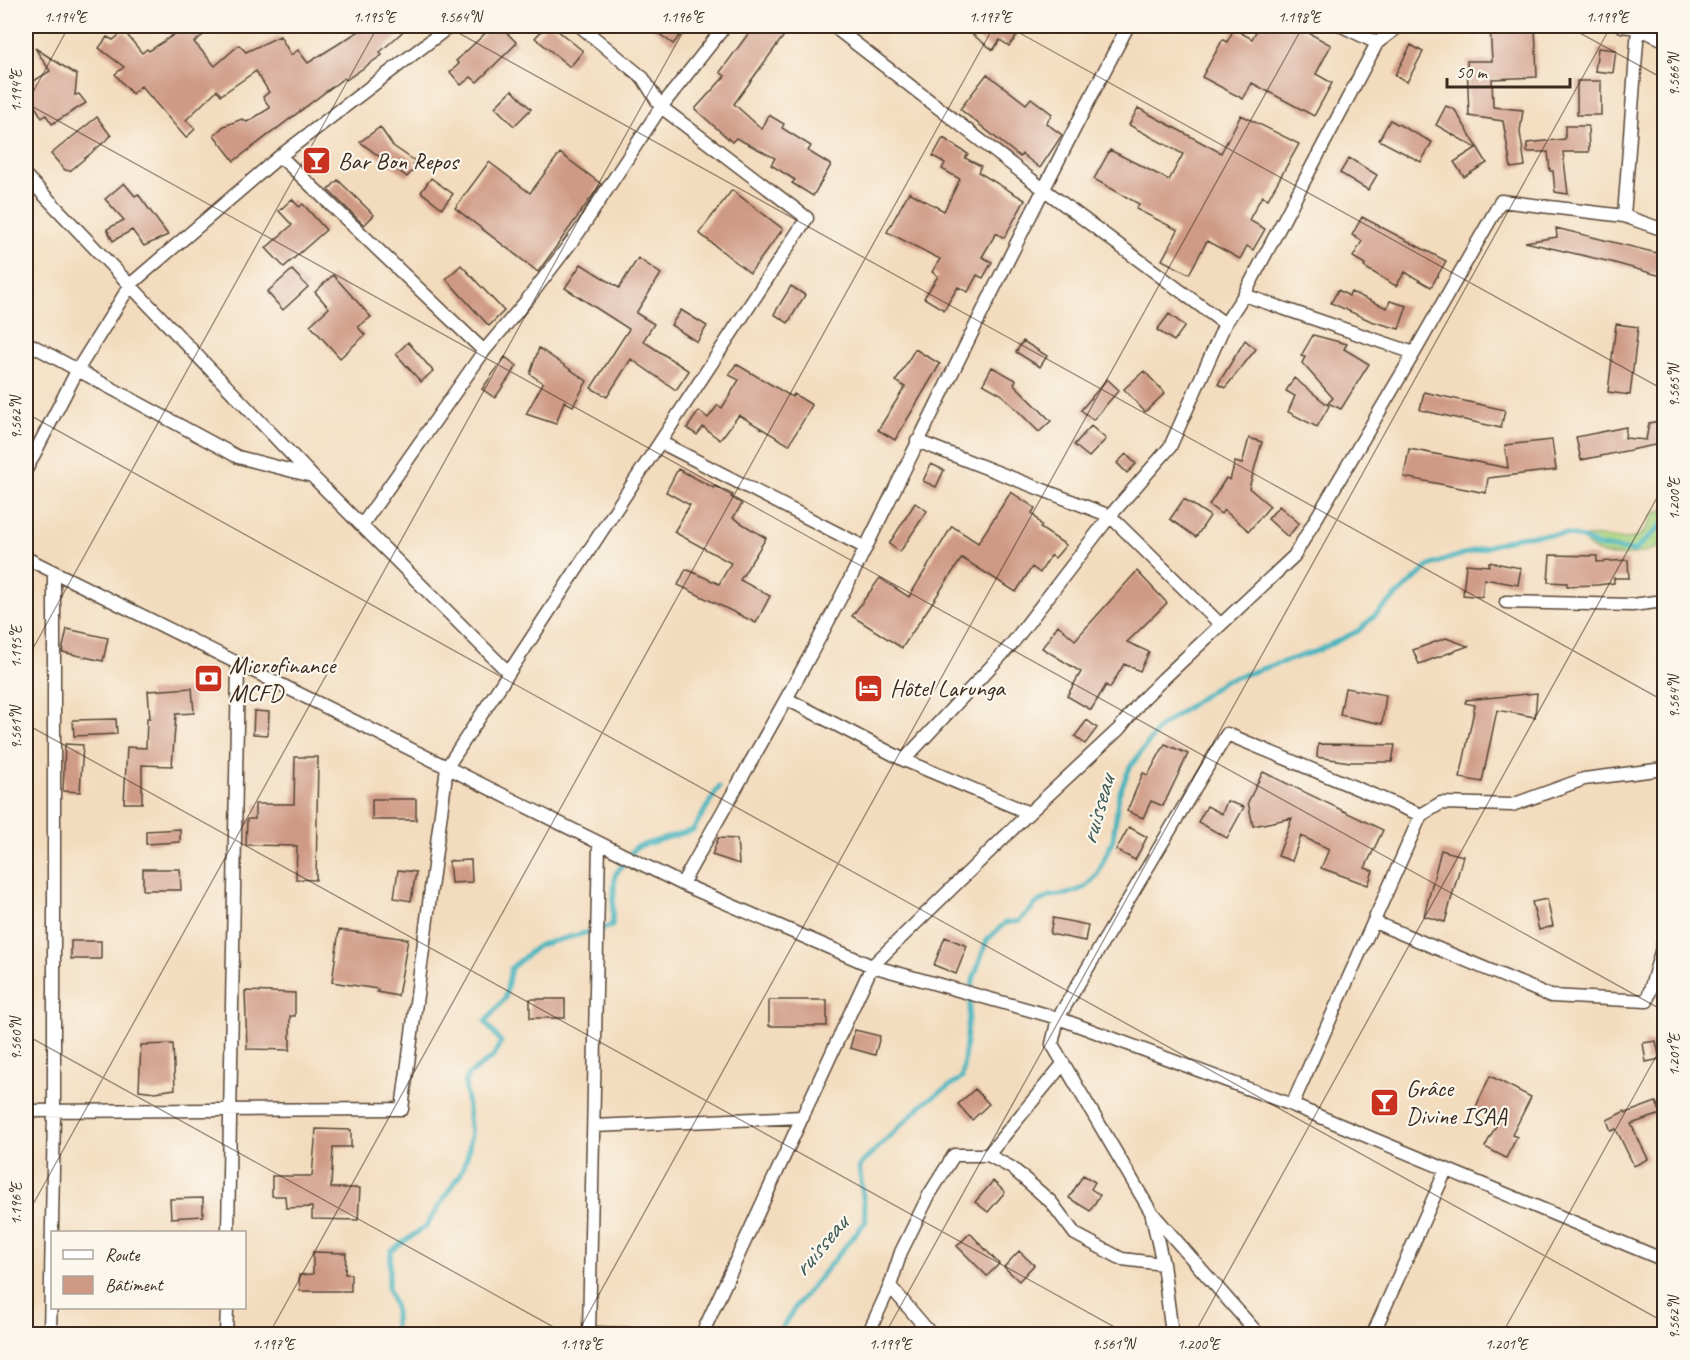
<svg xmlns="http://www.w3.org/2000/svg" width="1690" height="1360" font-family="Caveat,sans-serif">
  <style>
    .green { fill: #a6d17d; stroke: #707e4e; stroke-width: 1.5 }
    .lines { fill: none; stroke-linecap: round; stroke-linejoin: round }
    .stream { stroke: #43b3bd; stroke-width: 5 }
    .building { fill: #cf9a85 }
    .minor-casing { stroke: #574536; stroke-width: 15 }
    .minor { stroke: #fff; stroke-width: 12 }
    .ticks { fill: none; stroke: #3b2a1e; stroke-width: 1.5; stroke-opacity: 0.45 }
    .labels { text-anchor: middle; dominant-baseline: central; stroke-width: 4.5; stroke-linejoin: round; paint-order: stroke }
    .poi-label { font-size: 24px; fill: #3b2a1e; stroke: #fbf7ec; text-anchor: start }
    .water-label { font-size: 26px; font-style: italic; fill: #3e5a56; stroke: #fbf7ec }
    .neatline { fill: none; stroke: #3b2a1e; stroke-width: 2 }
    .ticks-label { font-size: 15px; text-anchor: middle; fill: #3b2a1e }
  </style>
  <rect width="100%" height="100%" fill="#fbf7ec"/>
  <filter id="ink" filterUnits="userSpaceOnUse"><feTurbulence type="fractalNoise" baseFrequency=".0167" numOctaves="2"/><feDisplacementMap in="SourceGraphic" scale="12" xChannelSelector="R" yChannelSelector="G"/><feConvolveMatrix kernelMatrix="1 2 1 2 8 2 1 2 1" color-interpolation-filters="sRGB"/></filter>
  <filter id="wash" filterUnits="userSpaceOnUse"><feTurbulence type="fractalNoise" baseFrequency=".008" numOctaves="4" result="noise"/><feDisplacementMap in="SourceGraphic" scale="24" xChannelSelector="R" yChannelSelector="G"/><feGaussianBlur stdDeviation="1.35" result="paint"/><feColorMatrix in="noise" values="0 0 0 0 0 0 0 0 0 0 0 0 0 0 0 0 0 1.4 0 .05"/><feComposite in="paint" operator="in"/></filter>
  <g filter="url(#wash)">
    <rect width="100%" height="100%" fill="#f3dbbd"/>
    <path class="green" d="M1664 509V546C1637 554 1602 567 1582 538 1607 530 1641 557 1652 515Z"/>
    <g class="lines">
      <path class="stream" d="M395 1334V1308L388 1289 391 1251 426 1226 461 1173 468 1154 471 1135 465 1083 468 1075 493 1057 501 1042 485 1022 505 998 511 968 539 945 612 926 615 875 636 847 693 830 719 787
        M778 1334 796 1306 866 1221 859 1166 925 1102 962 1078 973 980 987 940 1005 923 1019 921 1038 902 1050 896 1068 894 1086 887 1098 873 1113 839 1119 794 1130 767 1160 727 1224 681 1317 651 1358 631 1429 566 1448 559 1518 537 1535 535 1565 534 1582 538 1597 546 1634 551 1664 523"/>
    </g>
    <g id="blocks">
      <path class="building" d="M187 26H215L194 42 215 66 239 45 246 52 280 36 291 55 298 50 308 63 367 26H409L380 52 382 55 346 80 344 78 234 161 214 135 224 126 242 119 247 122 270 108 263 97 269 92 256 71 221 95 217 90 186 120 195 129 186 138 141 86 132 94 115 74 124 67 99 48 107 37 113 40 124 31 142 53 147 49 149 51Z
        M493 26H500L517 43 477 82 471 77 461 85 450 72 459 64 456 61Z
        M546 26H552L583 51 570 67 535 38Z
        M649 26H676L684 31 673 44Z
        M754 26H791L734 104 762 129 769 115 784 124 782 128 811 146 808 151 831 165 813 196 792 183 795 180 771 165 775 158 736 138 732 142 695 109 725 76 720 72Z
        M961 26H1011L1008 30 1017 36 1009 46 1000 40 993 50Z
        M1259 26H1296L1331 45 1316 74 1332 83 1314 116 1252 83 1243 99 1202 77 1223 39 1227 42 1234 29 1252 39Z
        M1490 26H1535L1537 77 1492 79 1493 107 1523 110 1520 132 1525 166 1511 168 1503 121 1469 116 1467 61H1492Z
        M1411 45 1423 52 1407 82 1395 75Z
        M35 48 77 75 75 95 79 94 86 103 52 124 46 115 42 118 26 91V86L50 71Z
        M1598 48 1616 50 1613 73 1595 71Z
        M987 74 1026 104 1031 98 1052 114 1046 123 1062 135 1040 168 1022 154 1020 157 960 109Z
        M1577 81H1601V115H1577Z
        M512 90 531 109 514 126 495 107Z
        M1446 106 1455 110 1487 163 1464 177 1454 162 1476 148 1436 125Z
        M1138 108 1221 153 1241 115 1299 144 1268 199 1262 196 1249 220 1265 229 1253 250 1247 246 1240 259 1207 241 1189 274 1162 260 1178 230 1136 209 1139 204 1094 179 1110 150 1169 180 1183 154 1129 125Z
        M97 117 111 136 70 171 65 170 51 154Z
        M1390 120 1432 142 1421 162 1379 140Z
        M1565 126H1588L1589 152H1563L1568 194 1555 192 1553 171H1550L1548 152H1527V143L1565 139Z
        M380 127 393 146 415 161 413 164 416 167 407 177 360 142Z
        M943 138 968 154 965 158 981 166 978 172 1025 200 1004 238 996 233 982 257 992 262 983 278 977 275 968 292 958 287 944 310 924 298 938 276 932 272 940 259 887 232 909 192 944 211 960 179 942 169 945 163 933 156Z
        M560 153 601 184 538 272 455 208 489 162 530 193Z
        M1349 158 1377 175 1368 190 1340 173Z
        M431 178 453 194 442 208 421 192Z
        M338 180 374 215 364 225 328 190Z
        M124 183 135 196 138 194 168 235 144 246 132 230 113 241 107 229 124 220 105 199Z
        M732 190 783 229 750 273 699 233Z
        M292 199 299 207 303 204 326 230 284 267 266 248 292 225 279 211Z
        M1362 217 1446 261 1431 287 1405 272 1396 286 1364 267 1365 264 1353 257 1362 241 1352 235Z
        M1556 228 1665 255V277L1611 262 1525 242 1557 237Z
        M638 258 661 274 636 313 654 324 643 341 689 371 676 390 631 359 607 397 591 388 629 329 565 288 581 264 619 288Z
        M461 265 504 311 489 326 446 279Z
        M292 270 308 287 283 310 267 292Z
        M333 275 371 317 358 327 365 335 340 358 310 325 329 308 315 292Z
        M791 286 805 295 788 323 774 314Z
        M1338 290 1349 296 1351 292 1387 308 1390 301 1407 306 1399 329 1371 321 1331 303Z
        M681 310 707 326 697 342 671 325Z
        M1169 314 1185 326 1174 341 1157 330Z
        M1616 324 1638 327 1630 395 1608 392Z
        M1313 335 1347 344 1344 349 1369 364 1341 409 1328 403 1333 398 1302 363 1305 357 1301 356Z
        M1245 340 1256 349 1225 388 1218 384Z
        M1023 341 1047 356 1040 367 1016 352Z
        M408 342 433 371 421 382 396 354Z
        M539 348 587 381 573 406 564 401 556 424 526 414 543 383 530 374Z
        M915 349 940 364 895 440 878 430 905 387 896 381Z
        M505 357 517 366 495 398 482 389Z
        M736 364 792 397 794 394 812 405 789 445 739 415 720 440 703 427 697 435 687 428 699 411 708 418 718 405 722 408 739 380 729 375Z
        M992 367 1016 380 1014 384 1051 421 1039 432 1001 394 983 384Z
        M1144 371 1165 393 1145 412 1124 389Z
        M1294 378 1329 406 1317 427 1288 412 1295 396 1286 391Z
        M1107 379 1119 390 1093 420 1081 410Z
        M1424 392 1505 410 1501 428 1420 410Z
        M1665 420V443L1581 460 1576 437 1626 427 1625 438 1646 440 1649 423Z
        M1091 426 1106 439 1089 457 1074 445Z
        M1249 438 1262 442 1249 488 1270 506 1249 531 1224 510 1221 514 1209 505 1226 478 1230 480 1235 462 1242 464Z
        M1552 440 1556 470 1488 478 1486 493 1404 477 1409 449 1508 468 1505 445Z
        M1126 454 1136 464 1127 473 1117 463Z
        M931 464 944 470 936 487 923 481Z
        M678 469 714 488 715 486 733 495 731 497 742 504 733 518 766 538 740 580 770 596 756 623 678 585 686 569 719 584 731 563 674 532 690 505 666 492Z
        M1011 492 1035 508 1032 513 1042 526 1040 528 1066 545 1055 558 1051 555 1040 573 1032 567 1016 592 962 558 902 648 852 616 880 578 909 597 952 526 978 543Z
        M1184 499 1210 516 1196 537 1170 519Z
        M915 503 927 511 900 552 889 544Z
        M1279 506 1299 523 1288 537 1268 519Z
        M1550 555 1597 556V562L1628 560 1629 578H1614V583L1597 585 1567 586V583L1548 582Z
        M1489 562 1521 568 1518 585 1484 579 1482 597 1463 595 1466 564 1489 566Z
        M1137 571 1167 603 1127 642 1149 652 1140 671 1124 664 1110 688 1106 685 1091 710 1067 696 1081 672 1042 648 1058 625 1075 640Z
        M67 629 108 638 103 661 62 652Z
        M1446 638 1468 646 1419 664 1413 650Z
        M192 688 194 713 176 714 172 766 142 765V803H124L127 747 146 748 147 718H150L148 691Z
        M1345 688 1386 695 1382 724 1340 715Z
        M1537 693 1535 717 1497 710 1482 782 1460 778 1475 705 1465 703 1466 700Z
        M254 711 269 712 268 735 253 734Z
        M116 719 117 734 74 736 73 720Z
        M1087 720 1097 728 1085 744 1075 736Z
        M65 744 83 745 80 792 63 791Z
        M1165 744 1188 754 1163 806 1151 801 1143 818 1127 811 1143 773 1148 775Z
        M1318 744 1395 745 1392 762H1350L1317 757Z
        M295 757H318L316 880 296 879 297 846 246 845 247 819H255V804H294Z
        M1263 772 1383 830 1365 868 1373 871 1368 885 1321 868 1329 849 1301 836 1292 861 1278 856 1292 818 1253 826 1248 802Z
        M372 799H416V820H372Z
        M1227 801 1244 807 1227 838 1198 822 1207 806 1222 814Z
        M1129 827 1147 837 1135 860 1116 850Z
        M180 829V842L146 844V831Z
        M718 838 737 839 739 864 712 855Z
        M1441 850 1463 856 1445 922 1424 916Z
        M471 860 472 882 451 883 449 861Z
        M143 869H180L181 890H143Z
        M398 870 416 872 411 901 394 898Z
        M1547 899 1553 926 1539 930 1532 902Z
        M1053 918 1088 925 1085 941 1050 934Z
        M339 930 408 939 398 996 377 992 378 989 332 982Z
        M945 937 967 946 956 974 934 965Z
        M71 941H101V959H71Z
        M245 991 295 993V1016H290V1050L247 1049Z
        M530 999H565V1018H530Z
        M769 1000H827V1026H769Z
        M855 1030 880 1036 875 1055 850 1048Z
        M1656 1041 1660 1059 1646 1062 1643 1043Z
        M173 1044 175 1089 155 1092 139 1090 141 1045Z
        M1490 1076 1531 1097 1512 1135 1517 1137 1506 1158 1485 1147 1499 1120 1475 1109Z
        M975 1089 989 1104 972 1120 958 1104Z
        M1656 1102 1661 1114 1631 1124 1648 1159 1634 1166 1616 1129 1611 1131 1607 1120 1625 1111 1626 1113Z
        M316 1129 351 1130V1147H333L331 1188H360L358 1220 312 1219V1207L286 1208 285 1196H272V1176H312Z
        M1083 1175 1095 1182 1091 1189 1100 1195 1090 1211 1069 1198Z
        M993 1181 1005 1192 988 1212 975 1202Z
        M203 1198V1216L171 1218 170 1199Z
        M970 1233 999 1264 987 1276 957 1246Z
        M1019 1251 1034 1265 1019 1281 1004 1267Z
        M313 1252 346 1253 345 1274H351V1291H300L299 1275 313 1274Z"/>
    </g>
  </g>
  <g filter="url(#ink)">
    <use href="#blocks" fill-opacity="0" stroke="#574536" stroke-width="1.5"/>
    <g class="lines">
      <defs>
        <path id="minor" d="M833 26 1042 188 1225 324
          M1342 26 1377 43
          M1622 26 1638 28 1664 40
          M280 156 484 351 527 300 579 232 661 107 643 78 580 26
          M26 176 313 477 509 673
          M1624 216 1664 230
          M1244 295 1414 353 1501 201 1624 216 1638 28
          M26 342 238 457 312 476
          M917 441 1110 516 1220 624
          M662 443 866 548
          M26 470 78 369 131 284 280 156 450 26
          M362 525 484 351
          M26 558 682 884 872 966 1058 1018 1292 1105 1664 1260
          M1506 602 1632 605 1664 601
          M787 699 904 760 1029 813
          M904 760 1011 645 1110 516 1170 447 1225 324 1244 295 1377 43 1399 26
          M682 884C744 772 810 662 866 547 953 372 1037 198 1128 26
          M1374 922 1551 996 1647 1001 1664 941
          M1292 1105 1421 815 1441 803 1512 805 1584 779 1664 769
          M26 1111 402 1109 447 767 807 218 661 107 725 26
          M594 1126 803 1117
          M988 1155 1012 1168 1051 1202 1075 1234 1122 1259 1163 1264
          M1152 1213 1258 1334
          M228 1232 238 665
          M890 1286 931 1334
          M589 1333 628 1334
          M50 1334 54 1113V572
          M226 1334 227 1308
          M589 1334 599 843
          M702 1334 872 966 1029 813 1119 729 1141 701 1163 679 1294 556 1414 353
          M868 1334 890 1286 901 1252 929 1195 954 1155H988L1063 1064
          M1172 1334 1163 1264 1151 1212 1052 1044 1058 1018 1227 734 1421 815
          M1373 1334 1446 1170"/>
      </defs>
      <use href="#minor" class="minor-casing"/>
      <use href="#minor" class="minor"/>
    </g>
  </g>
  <path class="ticks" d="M446 26 1664 701M1007 26 1664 390M1567 26 1664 79M26 103 1664 1011M26 105 69 26M26 413 1664 1322M26 661 378 26M26 724 1127 1334M26 1035 566 1334M26 1217 686 26M269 1334 994 26M577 1334 1303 26M885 1334 1611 26M1194 1334 1664 485M1502 1334 1664 1042"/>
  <defs>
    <symbol id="bar-square" viewBox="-11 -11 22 22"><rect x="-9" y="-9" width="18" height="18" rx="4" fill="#c8321e" stroke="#fbf7ec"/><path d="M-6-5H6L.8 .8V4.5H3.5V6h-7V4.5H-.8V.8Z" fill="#fff"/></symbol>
    <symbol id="bank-square" viewBox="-11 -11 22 22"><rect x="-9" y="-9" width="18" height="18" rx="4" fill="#c8321e" stroke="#fbf7ec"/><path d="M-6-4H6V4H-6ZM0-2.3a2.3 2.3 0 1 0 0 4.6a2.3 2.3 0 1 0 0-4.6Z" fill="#fff"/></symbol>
    <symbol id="hotel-square" viewBox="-11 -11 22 22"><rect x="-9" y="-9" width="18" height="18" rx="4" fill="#c8321e" stroke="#fbf7ec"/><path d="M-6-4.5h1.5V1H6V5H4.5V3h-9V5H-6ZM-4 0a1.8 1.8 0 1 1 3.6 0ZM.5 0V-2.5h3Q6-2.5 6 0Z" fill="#fff"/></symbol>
  </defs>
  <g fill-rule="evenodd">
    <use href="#bar-square" x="300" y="144" width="33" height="33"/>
    <use href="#bank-square" x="192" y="662" width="33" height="33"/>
    <use href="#hotel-square" x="852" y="672" width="33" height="33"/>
    <use href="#bar-square" x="1368" y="1086" width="33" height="33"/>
  </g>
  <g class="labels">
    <g class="poi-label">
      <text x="338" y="161">Bar Bon Repos</text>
      <text x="229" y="665">Microfinance<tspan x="229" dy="28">MCFD</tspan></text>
      <text x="890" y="688">Hôtel Larunga</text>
      <text x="1406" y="1088">Grâce<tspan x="1406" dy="28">Divine ISAA</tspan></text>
    </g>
    <g class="water-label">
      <text transform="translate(1097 810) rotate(-74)">ruisseau</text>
      <text transform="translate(820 1246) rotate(-50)">ruisseau</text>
    </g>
  </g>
  <rect width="1690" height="1360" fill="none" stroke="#fbf7ec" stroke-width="66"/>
  <rect x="51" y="1231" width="195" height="78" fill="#fbf7ec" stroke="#aea59a" stroke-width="1.5"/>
  <rect x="63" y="1250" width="30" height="9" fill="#ffffff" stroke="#aea59a" stroke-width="1.5"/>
  <text x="105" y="1261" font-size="18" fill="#3b2a1e">Route</text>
  <rect x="63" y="1276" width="30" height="18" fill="#cf9a85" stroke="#aea59a" stroke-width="1.5"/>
  <text x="105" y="1291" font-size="18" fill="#3b2a1e">Bâtiment</text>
  <path d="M1447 78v9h123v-9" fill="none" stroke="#3b2a1e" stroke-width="3"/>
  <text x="1456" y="78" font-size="18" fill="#3b2a1e" stroke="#fbf7ec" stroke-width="4.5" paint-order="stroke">50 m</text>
  <rect x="33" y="33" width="1624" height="1294" class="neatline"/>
  <g class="ticks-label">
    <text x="65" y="22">1.194°E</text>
    <text x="374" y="22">1.195°E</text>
    <text x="460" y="22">9.564°N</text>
    <text x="682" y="22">1.196°E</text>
    <text x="990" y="22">1.197°E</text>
    <text x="1299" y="22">1.198°E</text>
    <text x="1607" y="22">1.199°E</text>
    <text transform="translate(1674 75) rotate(-90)" y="5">9.566°N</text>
    <text transform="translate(16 91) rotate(-90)" y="5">1.194°E</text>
    <text transform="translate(1674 386) rotate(-90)" y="5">9.565°N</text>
    <text transform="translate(16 418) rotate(-90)" y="5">9.562°N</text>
    <text transform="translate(1674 499) rotate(-90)" y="5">1.200°E</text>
    <text transform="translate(16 647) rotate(-90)" y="5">1.195°E</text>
    <text transform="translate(1674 697) rotate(-90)" y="5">9.564°N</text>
    <text transform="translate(16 728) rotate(-90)" y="5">9.561°N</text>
    <text transform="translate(16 1039) rotate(-90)" y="5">9.560°N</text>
    <text transform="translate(1674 1055) rotate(-90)" y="5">1.201°E</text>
    <text transform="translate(16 1204) rotate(-90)" y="5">1.196°E</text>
    <text transform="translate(1674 1318) rotate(-90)" y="5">9.562°N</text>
    <text x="273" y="1349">1.197°E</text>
    <text x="581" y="1349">1.198°E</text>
    <text x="890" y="1349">1.199°E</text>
    <text x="1113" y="1349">9.561°N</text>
    <text x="1198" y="1349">1.200°E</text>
    <text x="1506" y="1349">1.201°E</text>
  </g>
</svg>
